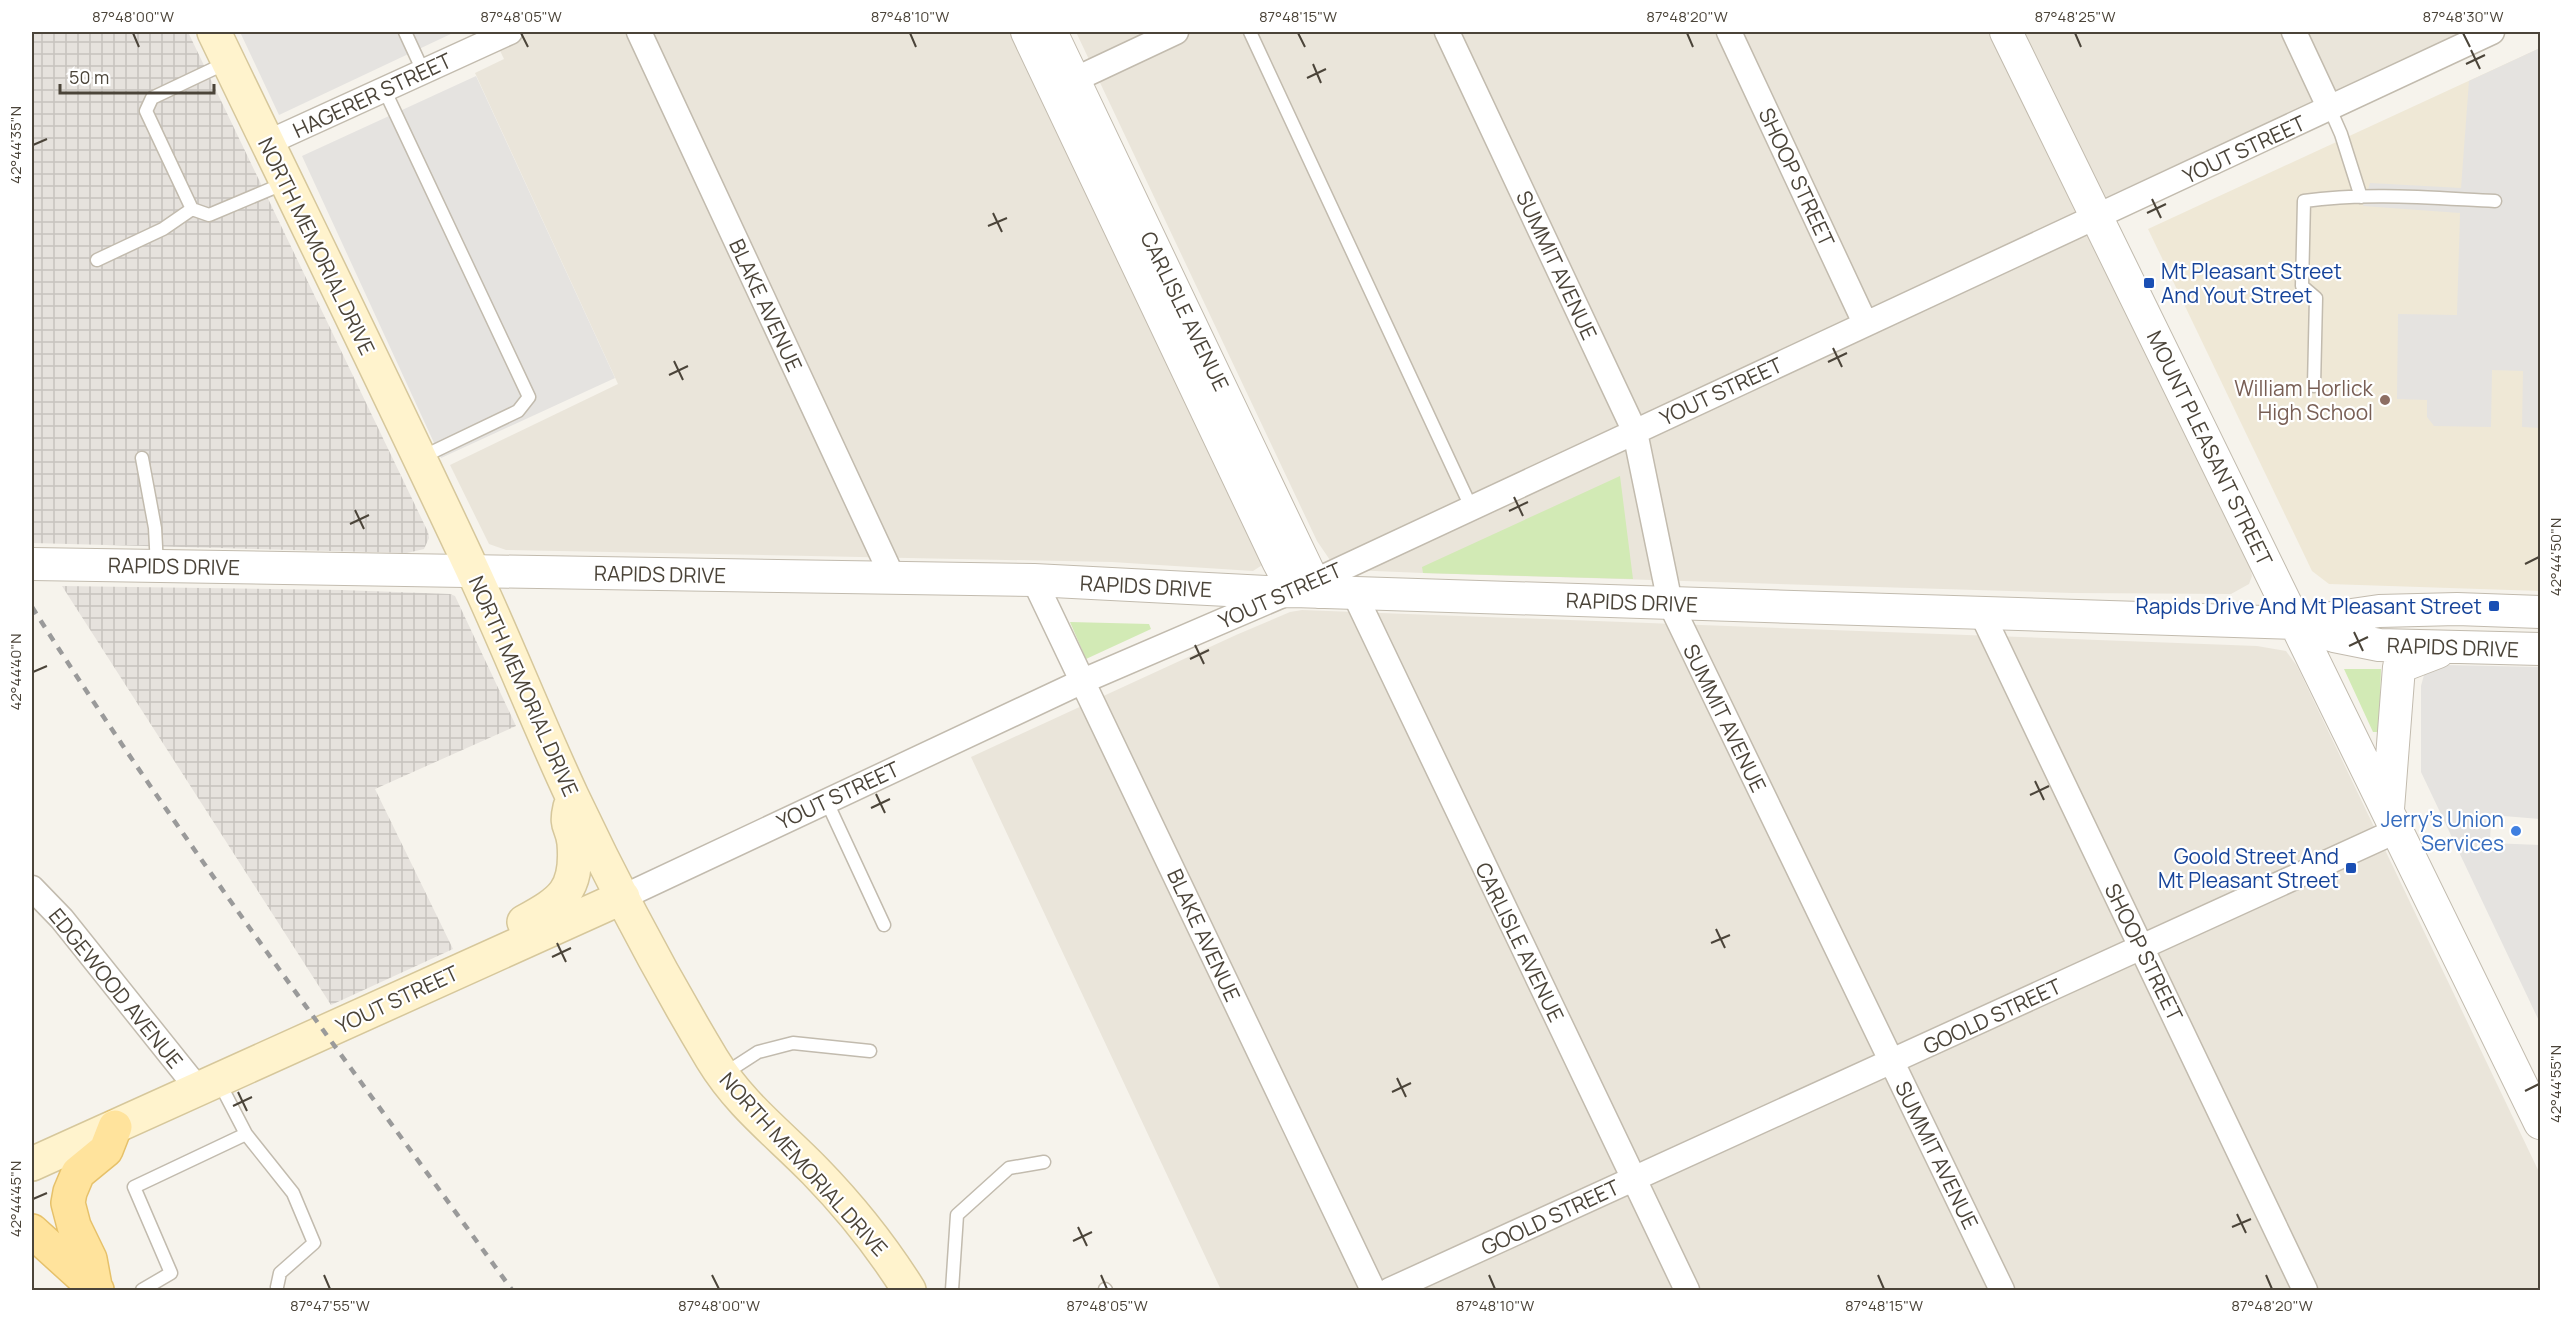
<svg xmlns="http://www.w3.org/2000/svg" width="2572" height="1322" font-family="Manrope,sans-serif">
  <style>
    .residential { fill: #eae5da }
    .industrial { fill: url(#industrial-grid) }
    .education { fill: #efe8d6 }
    .grass { fill: #d2eab5 }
    .parking { fill: #e5e3e0 }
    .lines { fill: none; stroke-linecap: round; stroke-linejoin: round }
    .service-casing { stroke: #c2bbae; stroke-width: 15 }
    .minor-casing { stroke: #c2bbae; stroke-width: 27 }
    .tertiary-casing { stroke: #c2bbae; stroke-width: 34 }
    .secondary-casing { stroke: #d6c79b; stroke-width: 36 }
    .primary-casing { stroke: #e6c16a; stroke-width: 36 }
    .service { stroke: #fff; stroke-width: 12 }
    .minor { stroke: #fff; stroke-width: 24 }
    .tertiary { stroke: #fff; stroke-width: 32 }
    .secondary { stroke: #fff3cd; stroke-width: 33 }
    .primary { stroke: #ffe39c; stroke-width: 33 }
    .rail { stroke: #9a9a9a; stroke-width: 4.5; stroke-dasharray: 8 8; stroke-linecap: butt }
    .ticks { fill: none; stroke: #4b4439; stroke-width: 2 }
    .transit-dot { fill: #1a4fb4; stroke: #fff; stroke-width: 2 }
    .education-dot { fill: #8d6e63; stroke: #fff; stroke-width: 2 }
    .shop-dot { fill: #3f7fe0; stroke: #fff; stroke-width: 2 }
    .labels { text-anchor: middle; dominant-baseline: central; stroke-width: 4.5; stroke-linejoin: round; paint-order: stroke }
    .street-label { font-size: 21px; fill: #4b4439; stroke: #fff }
    .transit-label { font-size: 21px; fill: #164399; stroke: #fff; text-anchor: end }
    .education-label { font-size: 21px; fill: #785e54; stroke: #fff; text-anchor: end }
    .shop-label { font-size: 21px; fill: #366cbe; stroke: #fff; text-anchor: end }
    .neatline { fill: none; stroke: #4b4439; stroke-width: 2 }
    .ticks-label { font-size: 15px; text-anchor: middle; fill: #4b4439 }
  </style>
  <defs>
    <pattern id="industrial-grid" width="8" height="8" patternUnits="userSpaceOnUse" patternTransform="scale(1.5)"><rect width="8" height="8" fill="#e6e2dd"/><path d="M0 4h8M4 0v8" fill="none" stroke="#c7c3be"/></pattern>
  </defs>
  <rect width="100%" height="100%" fill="#f6f3ec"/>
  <path class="residential" d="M491 32H1022L1267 562 1253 571 1112 562 506 550 489 544 450 465 618 384 475 73 504 59Z
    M1076 32H2466L2078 210 2250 567 2252 576 2249 584 2231 594 2072 593 1423 573 1351 570 1332 563 1317 541Z
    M1302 610 2257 646 2286 651 2297 666 2332 739 2540 1174V1290H1221L971 757 1236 635 1290 612Z"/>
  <path class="industrial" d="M32 32H188L428 532 429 538 424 549 407 553 32 543Z
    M62 586 342 590 450 594 455 596 516 726 375 789 453 949 331 1005Z"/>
  <path class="education" d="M2540 48V591L2329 584 2312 571 2148 229Z"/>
  <path class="grass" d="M1620 476 1633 579 1423 573 1422 567Z
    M1070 622 1149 624 1151 629 1086 659Z
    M2344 669H2381L2379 732H2373Z"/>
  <path class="parking" d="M240 32H455L279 115Z
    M2540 48V428L2522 427 2523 371 2492 370 2491 427 2434 426 2427 417V400L2397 399 2398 314 2457 315 2460 213 2363 206 2370 183 2461 188 2469 81Z
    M476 76 615 378 441 458 302 156Z
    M2446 665 2540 667V819L2491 815 2490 843 2540 845V1023L2421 772V686L2424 675Z"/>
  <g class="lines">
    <defs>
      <path id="service" d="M405 32 423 71
        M1250 32 1471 507
        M228 62 152 98 146 111 192 209 209 215 285 183
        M384 89 529 397 518 411 420 458
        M2330 109 2341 134 2361 197
        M97 260 163 229 192 209
        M2314 386 2316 298 2302 286 2304 201C2367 192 2432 198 2495 201
        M142 458 155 528 157 566
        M826 800 884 925
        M724 1074 758 1052 793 1043 870 1051
        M246 1134 293 1193 314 1243 280 1273 277 1287
        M1105 1289 1106 1290
        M142 1290 171 1273 134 1187 246 1134 219 1082
        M952 1290 957 1215 1009 1168 1044 1162"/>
      <path id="minor" d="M639 32 893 578
        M1447 32 1635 432 1670 603 2002 1290
        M1729 32 1865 323
        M2294 32 2330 109
        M1059 87 1176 32
        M267 143 510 32
        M1034 580 1373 1290
        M1354 593 1687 1290
        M1982 614 2305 1290
        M32 888 62 919 198 1089
        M623 897 1083 681 1313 582 2492 32
        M1390 1290 2398 830"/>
      <path id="tertiary" d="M1027 32 1278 561 1294 591
        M1051 32 1318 592
        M2006 32 2540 1123
        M32 564 1034 580 1266 592 1294 591 2297 623 2379 611 2457 609 2540 612
        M2306 626 2334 636 2379 645 2540 649
        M2388 809 2399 667 2438 652"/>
      <path id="secondary" d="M214 32C300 211 388 389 472 569 507 644 537 721 572 796 614 885 661 974 712 1059 740 1105 778 1133 815 1171 851 1208 882 1247 909 1290
        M524 922C562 901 578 891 574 843 572 825 565 828 570 807
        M32 1164 623 897"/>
      <path id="primary" d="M32 1231 97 1290
        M95 1286 90 1259 74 1226 68 1203 70 1192 78 1173 106 1150 115 1127"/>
    </defs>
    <use href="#service" class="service-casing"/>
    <use href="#minor" class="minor-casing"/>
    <use href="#tertiary" class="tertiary-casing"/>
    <use href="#secondary" class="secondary-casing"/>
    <use href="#primary" class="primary-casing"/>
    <use href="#service" class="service"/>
    <use href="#minor" class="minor"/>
    <use href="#tertiary" class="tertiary"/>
    <use href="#secondary" class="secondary"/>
    <use href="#primary" class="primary"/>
    <path class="rail" d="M32 607C181 842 349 1064 512 1290"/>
  </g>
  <path class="ticks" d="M133 33 139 47M521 33 528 47M910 33 916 47M1298 33 1305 47M1687 33 1693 47M2075 33 2081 47M2463 33 2470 47M2471 50 2480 69M1313 64 1321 83M2466 64 2485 55M1307 78 1326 69M33 145 47 139M2152 199 2161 218M993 213 1002 232M2147 213 2166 204M988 226 1007 218M1833 348 1842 367M674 361 683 380M1828 362 1847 353M669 375 688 366M1514 497 1523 516M355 510 364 529M1509 511 1528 502M350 524 369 515M2525 564 2539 557M2354 632 2363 651M1195 645 1204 664M2349 646 2368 637M1190 659 1209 650M33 672 47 666M2035 781 2044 800M876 794 885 813M2030 795 2049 786M871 808 890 799M1716 929 1725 948M557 943 566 962M1711 943 1730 935M552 957 571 948M1397 1078 1406 1097M2525 1091 2539 1084M238 1092 247 1111M1392 1092 1411 1083M233 1106 252 1097M33 1199 47 1193M2237 1214 2246 1233M1078 1227 1087 1246M2232 1227 2251 1219M1073 1241 1092 1232M324 1275 330 1289M712 1275 719 1289M1101 1275 1107 1289M1489 1275 1495 1289M1878 1275 1884 1289M2266 1275 2272 1289"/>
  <g class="transit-dot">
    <rect x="2143" y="277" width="12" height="12" rx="3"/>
    <rect x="2488" y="600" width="12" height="12" rx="3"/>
    <rect x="2345" y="862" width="12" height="12" rx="3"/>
  </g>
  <circle class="education-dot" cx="2385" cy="400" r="6"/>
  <circle class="shop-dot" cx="2516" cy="831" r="6"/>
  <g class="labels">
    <g class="street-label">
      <text transform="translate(372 95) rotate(-25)">HAGERER STREET</text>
      <text transform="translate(2244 149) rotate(-25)">YOUT STREET</text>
      <text transform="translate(1797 177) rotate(65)">SHOOP STREET</text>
      <text transform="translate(317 246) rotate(64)">NORTH MEMORIAL DRIVE</text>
      <text transform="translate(1557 265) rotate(65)">SUMMIT AVENUE</text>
      <text transform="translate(766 305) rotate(65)">BLAKE AVENUE</text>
      <text transform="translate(1185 311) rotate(64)">CARLISLE AVENUE</text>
      <text transform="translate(1721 391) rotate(-25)">YOUT STREET</text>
      <text transform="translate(2210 448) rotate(64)">MOUNT PLEASANT STREET</text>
      <text transform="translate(174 566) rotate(1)">RAPIDS DRIVE</text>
      <text transform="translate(660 574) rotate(1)">RAPIDS DRIVE</text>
      <text transform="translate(1146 586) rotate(3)">RAPIDS DRIVE</text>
      <text transform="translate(1280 595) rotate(-24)">YOUT STREET</text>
      <text transform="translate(1632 602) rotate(2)">RAPIDS DRIVE</text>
      <text transform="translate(2453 647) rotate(2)">RAPIDS DRIVE</text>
      <text transform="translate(524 686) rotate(66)">NORTH MEMORIAL DRIVE</text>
      <text transform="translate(1725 718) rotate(64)">SUMMIT AVENUE</text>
      <text transform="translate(838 795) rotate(-25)">YOUT STREET</text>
      <text transform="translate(1204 935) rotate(65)">BLAKE AVENUE</text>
      <text transform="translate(1520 942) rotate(64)">CARLISLE AVENUE</text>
      <text transform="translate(2144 952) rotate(64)">SHOOP STREET</text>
      <text transform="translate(116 988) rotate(51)">EDGEWOOD AVENUE</text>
      <text transform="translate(397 999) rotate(-25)">YOUT STREET</text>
      <text transform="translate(1992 1016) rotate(-25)">GOOLD STREET</text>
      <text transform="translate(1937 1155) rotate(64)">SUMMIT AVENUE</text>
      <text transform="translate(804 1164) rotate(48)">NORTH MEMORIAL DRIVE</text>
      <text transform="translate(1550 1217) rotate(-25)">GOOLD STREET</text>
    </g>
    <g class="transit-label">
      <text x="2161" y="271" text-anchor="start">Mt Pleasant Street<tspan x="2161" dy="24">And Yout Street</tspan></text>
      <text x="2482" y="606">Rapids Drive And Mt Pleasant Street</text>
      <text x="2339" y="856">Goold Street And<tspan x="2339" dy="24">Mt Pleasant Street</tspan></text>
    </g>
    <g class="education-label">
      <text x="2373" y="388">William Horlick<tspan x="2373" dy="24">High School</tspan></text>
    </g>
    <g class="shop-label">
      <text x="2504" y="819">Jerry's Union<tspan x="2504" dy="24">Services</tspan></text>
    </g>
  </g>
  <rect width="2572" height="1322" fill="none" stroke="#ffffff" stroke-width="66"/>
  <path d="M60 84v9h154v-9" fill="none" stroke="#4b4439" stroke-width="3"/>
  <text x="69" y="84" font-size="18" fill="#4b4439" stroke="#ffffff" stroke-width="4.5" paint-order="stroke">50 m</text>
  <rect x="33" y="33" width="2506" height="1256" class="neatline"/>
  <g class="ticks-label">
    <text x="133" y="22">87°48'00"W</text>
    <text x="521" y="22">87°48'05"W</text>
    <text x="910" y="22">87°48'10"W</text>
    <text x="1298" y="22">87°48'15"W</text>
    <text x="1687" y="22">87°48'20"W</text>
    <text x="2075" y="22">87°48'25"W</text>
    <text x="2463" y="22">87°48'30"W</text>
    <text transform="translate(16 145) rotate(-90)" y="5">42°44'35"N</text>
    <text transform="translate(2556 557) rotate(-90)" y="5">42°44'50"N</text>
    <text transform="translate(16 672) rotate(-90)" y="5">42°44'40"N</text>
    <text transform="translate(2556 1084) rotate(-90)" y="5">42°44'55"N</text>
    <text transform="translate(16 1199) rotate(-90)" y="5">42°44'45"N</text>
    <text x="330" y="1311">87°47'55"W</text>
    <text x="719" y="1311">87°48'00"W</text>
    <text x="1107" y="1311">87°48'05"W</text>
    <text x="1495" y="1311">87°48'10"W</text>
    <text x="1884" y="1311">87°48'15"W</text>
    <text x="2272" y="1311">87°48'20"W</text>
  </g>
</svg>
